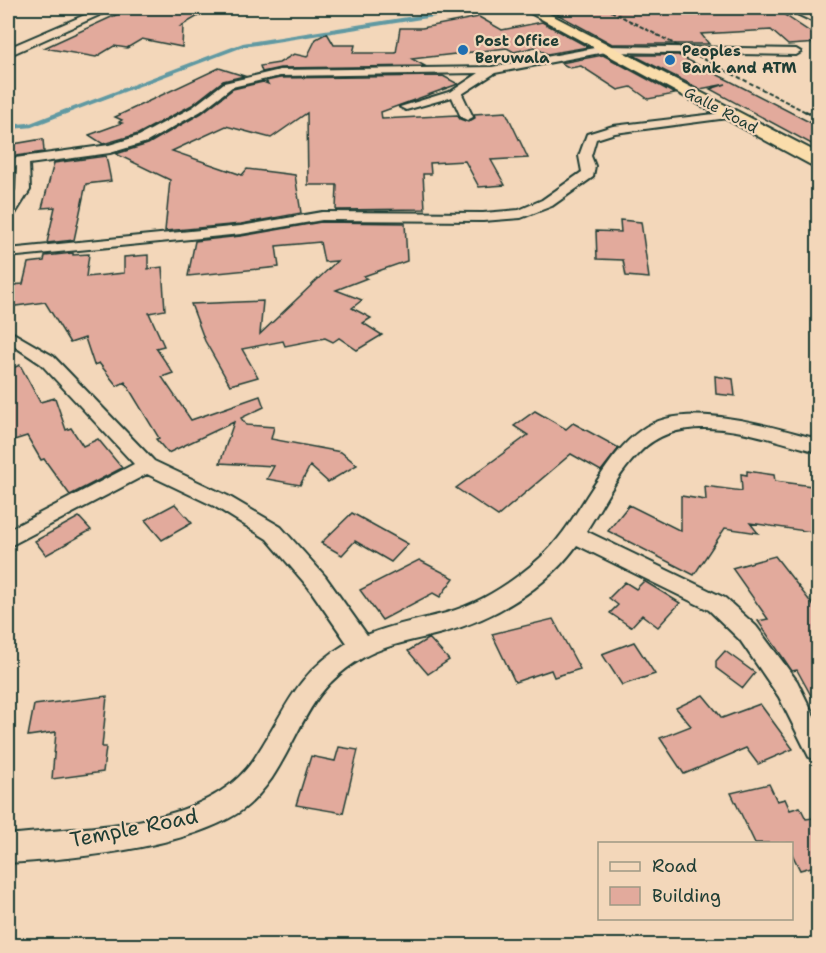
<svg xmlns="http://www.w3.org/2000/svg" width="826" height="953" font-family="'Shantell Sans',sans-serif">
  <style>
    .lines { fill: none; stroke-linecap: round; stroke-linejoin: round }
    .stream-far1 { stroke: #6099a2; stroke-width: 4 }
    .stream { stroke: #6099a2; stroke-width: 4.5 }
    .building { fill: #e2aa9c; stroke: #1f3d34; stroke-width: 1.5 }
    .minor-casing { stroke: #1f3d34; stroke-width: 4 }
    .tertiary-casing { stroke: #1f3d34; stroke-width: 4 }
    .trunk-casing { stroke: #1f3d34; stroke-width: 4 }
    .minor { fill: #f3d7ba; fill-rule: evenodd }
    .tertiary { fill: #f3d7ba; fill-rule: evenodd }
    .trunk { fill: #faddab; fill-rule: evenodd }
    .rail-far1 { stroke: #1f3d34; stroke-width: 2; stroke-dasharray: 4.5 2; stroke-linecap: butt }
    .rail { stroke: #1f3d34; stroke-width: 3; stroke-dasharray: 6 3; stroke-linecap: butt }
    .poi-dot { fill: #1f6fb2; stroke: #f3d7ba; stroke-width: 2 }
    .labels { text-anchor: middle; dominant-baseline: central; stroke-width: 4.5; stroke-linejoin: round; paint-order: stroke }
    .far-poi-label { font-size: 15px; font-weight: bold; fill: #1f3d34; stroke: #f3d7ba; text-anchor: start }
    .far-street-label { font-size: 15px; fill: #1f3d34; stroke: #f3d7ba }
    .near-street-label { font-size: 21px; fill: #1f3d34; stroke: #f3d7ba }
  </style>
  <rect width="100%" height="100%" fill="#f3d7ba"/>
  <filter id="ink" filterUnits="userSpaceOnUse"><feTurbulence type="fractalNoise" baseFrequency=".0167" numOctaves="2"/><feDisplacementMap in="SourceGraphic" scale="12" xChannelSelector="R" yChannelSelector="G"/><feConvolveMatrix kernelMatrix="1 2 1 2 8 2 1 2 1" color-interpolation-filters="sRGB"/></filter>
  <g filter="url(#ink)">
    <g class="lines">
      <path class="stream-far1" d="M63 113 243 45 478 8"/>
      <path class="stream" d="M8 127 31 125 67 111"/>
    </g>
    <path class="building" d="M131 8H212L181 26H183L182 47 142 39 127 48 114 46 96 57 44 48Z
      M546 8H774L819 38V43L788 45 771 30 701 34 709 44H612Z
      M479 17 502 30 542 22 588 47 547 54 535 47 514 52 507 48 412 59 425 66 280 68 262 72 260 66 279 63 294 54 307 57 316 39 327 33 334 45H355L353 53H396L400 28H422Z
      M603 55 675 94 648 99 631 87 618 90 581 66 570 68 561 63Z
      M633 55H678L728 80 819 127V148L710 89 726 84 700 89Z
      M219 68 244 76 223 81 192 105 138 134 103 144 89 135 122 123 119 122 122 120 115 117Z
      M443 76 458 84 381 112 382 119 457 115 460 119 468 122 475 118 474 114 506 112 528 158 491 160 505 185 479 187 465 161 430 163 431 174H423L425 209 336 210 337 185H308L307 113 271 138 226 126 172 151 242 175 247 169 295 175 301 213 241 224 165 231 170 180 116 154 148 144 202 113 233 89 263 82 268 84 266 81 280 78Z
      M43 139 44 152 8 157V145Z
      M106 156 111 181 86 184 74 240 47 243 55 207 42 208 54 163Z
      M620 220 641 222 649 278 626 276 623 260 597 259 596 231 621 232Z
      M321 222 405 223 407 261 364 276 367 278 336 290 362 300 352 308 371 318 363 323 382 335 357 350 339 338 333 342 325 338 285 346 283 341 242 349 258 377 230 385 205 341 191 304 263 301 260 334 337 261 324 262 320 242 276 246 279 267 188 276 195 241 241 236Z
      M73 253V255L89 254 86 277 124 273V257L148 255V269L162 267 165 310 149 313 164 346 156 348 173 373 162 377 191 420 260 396 264 407 241 418 246 425 274 427 271 439 341 452 357 465 328 482 310 466 300 485 267 479 274 466 220 463 234 422 168 453 156 439 159 438 125 382 117 386 99 363 94 365 85 338 70 343 45 302 8 307 11 285 23 284 28 263 44 261 45 256Z
      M20 365 40 402 55 398 66 430 71 428 83 446 98 439 122 468 70 495 44 459 41 460 27 436 8 442V370Z
      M715 376 733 379 735 396 716 394Z
      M535 411 566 429 573 423 619 448 601 471 571 454 498 516 456 488 528 435 514 426Z
      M747 471 774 475 775 481 819 487V533L750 523 758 533 725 528 694 575 608 531 629 505 681 531V496L706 500 705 486 742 491 741 474 747 475Z
      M175 504 192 523 162 540 145 520Z
      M352 513 408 544 391 562 355 541 342 555 321 543Z
      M79 517 91 530 46 555 35 541Z
      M775 556 819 613V710L797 670 792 671 758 621 768 619 732 568Z
      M419 560 454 578 440 597 433 593 382 620 360 590Z
      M644 581 680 603 658 627 642 615 631 627 610 613 618 605 609 598 625 582 636 589Z
      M553 619 580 669 554 677 551 670 515 682 492 634Z
      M429 638 449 660 428 674 408 651Z
      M634 642 655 674 622 685 602 654Z
      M725 651 755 673 743 688 716 668V661Z
      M703 695 722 718 760 704 793 749 758 764 746 748 684 774 660 738 691 726 676 708Z
      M107 696 102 747H106L103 772 52 779 56 732 28 736 34 705Z
      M339 747 358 750 343 813 296 805 311 756 335 761Z
      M769 784 777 801 785 799 790 810 800 807 806 819 813 818 819 828V865L800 870 792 854V843H755L731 793Z"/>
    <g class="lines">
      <defs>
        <path id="minor" d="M784 8H796L818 18V24Z
          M605 46 796 49 801 52 796 55 605 52 495 73 462 94 473 117 467 120 461 117 452 97 406 110 400 107 452 91 479 73 280 76 232 87 201 111 147 142 110 153 29 164 30 190 13 217 8 218V204L16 190 17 166 8 167V159L109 145 139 136 193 107 224 83 280 70 492 67Z
          M731 112 735 113V117L615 133 596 139 591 156 595 166 593 177 552 206 521 218 483 221 322 220 241 234 8 257V249L241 226 322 212 483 213 519 210 542 200 582 172 579 156 587 134 613 126Z
          M8 330 53 356 154 461 228 496 281 527 325 576 367 635C393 624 420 620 446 613 481 603 513 582 540 558 565 536 580 505 599 478 611 460 623 443 641 430 685 398 770 427 818 439V452C764 438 685 406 640 452 617 474 603 505 586 531L725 598 756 626 797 681 818 724V761L809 757 779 697 740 640 709 610 577 545C545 589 494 619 442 633 416 640 388 644 364 657 308 689 304 729 272 778 264 789 255 800 245 808 193 848 72 859 8 863V835C84 826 207 830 254 759 287 710 292 677 347 643L309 588 267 539 214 506 147 474 8 547V530L134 464 41 364 8 342Z"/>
        <path id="tertiary" d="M101 8H115L8 56V48Z"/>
        <path id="trunk" d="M521 8H538L818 153V167L811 165Z"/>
      </defs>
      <use href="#minor" class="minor-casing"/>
      <use href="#tertiary" class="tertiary-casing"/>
      <use href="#trunk" class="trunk-casing"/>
      <use href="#minor" class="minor"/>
      <use href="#tertiary" class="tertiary"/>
      <use href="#trunk" class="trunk"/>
      <path class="rail-far1" d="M605 8 808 113"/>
      <path class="rail" d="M805 111 818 118"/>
    </g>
  </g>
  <g class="poi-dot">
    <circle cx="463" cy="50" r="6"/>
    <circle cx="670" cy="60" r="6"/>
  </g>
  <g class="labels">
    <g class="far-poi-label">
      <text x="475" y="41">Post Office<tspan x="475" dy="17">Beruwala</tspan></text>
      <text x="682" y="51">Peoples<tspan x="682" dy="17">Bank and ATM</tspan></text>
    </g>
    <g class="far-street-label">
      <text transform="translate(721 110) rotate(28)">Galle Road</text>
    </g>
    <g class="near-street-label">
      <text transform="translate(134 828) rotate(-11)">Temple Road</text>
    </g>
  </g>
  <rect width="826" height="953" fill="none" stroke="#f3d7ba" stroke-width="30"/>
  <rect x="15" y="15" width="796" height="923" fill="none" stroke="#1f3d34" stroke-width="2" filter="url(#ink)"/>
  <rect x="598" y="842" width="195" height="78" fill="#f3d7ba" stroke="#9e9984" stroke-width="1.5"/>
  <rect x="610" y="862" width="30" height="9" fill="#f3d7ba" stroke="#9e9984" stroke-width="1.5"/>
  <text x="652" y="872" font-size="18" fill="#1f3d34">Road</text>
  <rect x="610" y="887" width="30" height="18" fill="#e2aa9c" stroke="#9e9984" stroke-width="1.5"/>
  <text x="652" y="902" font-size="18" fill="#1f3d34">Building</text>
</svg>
